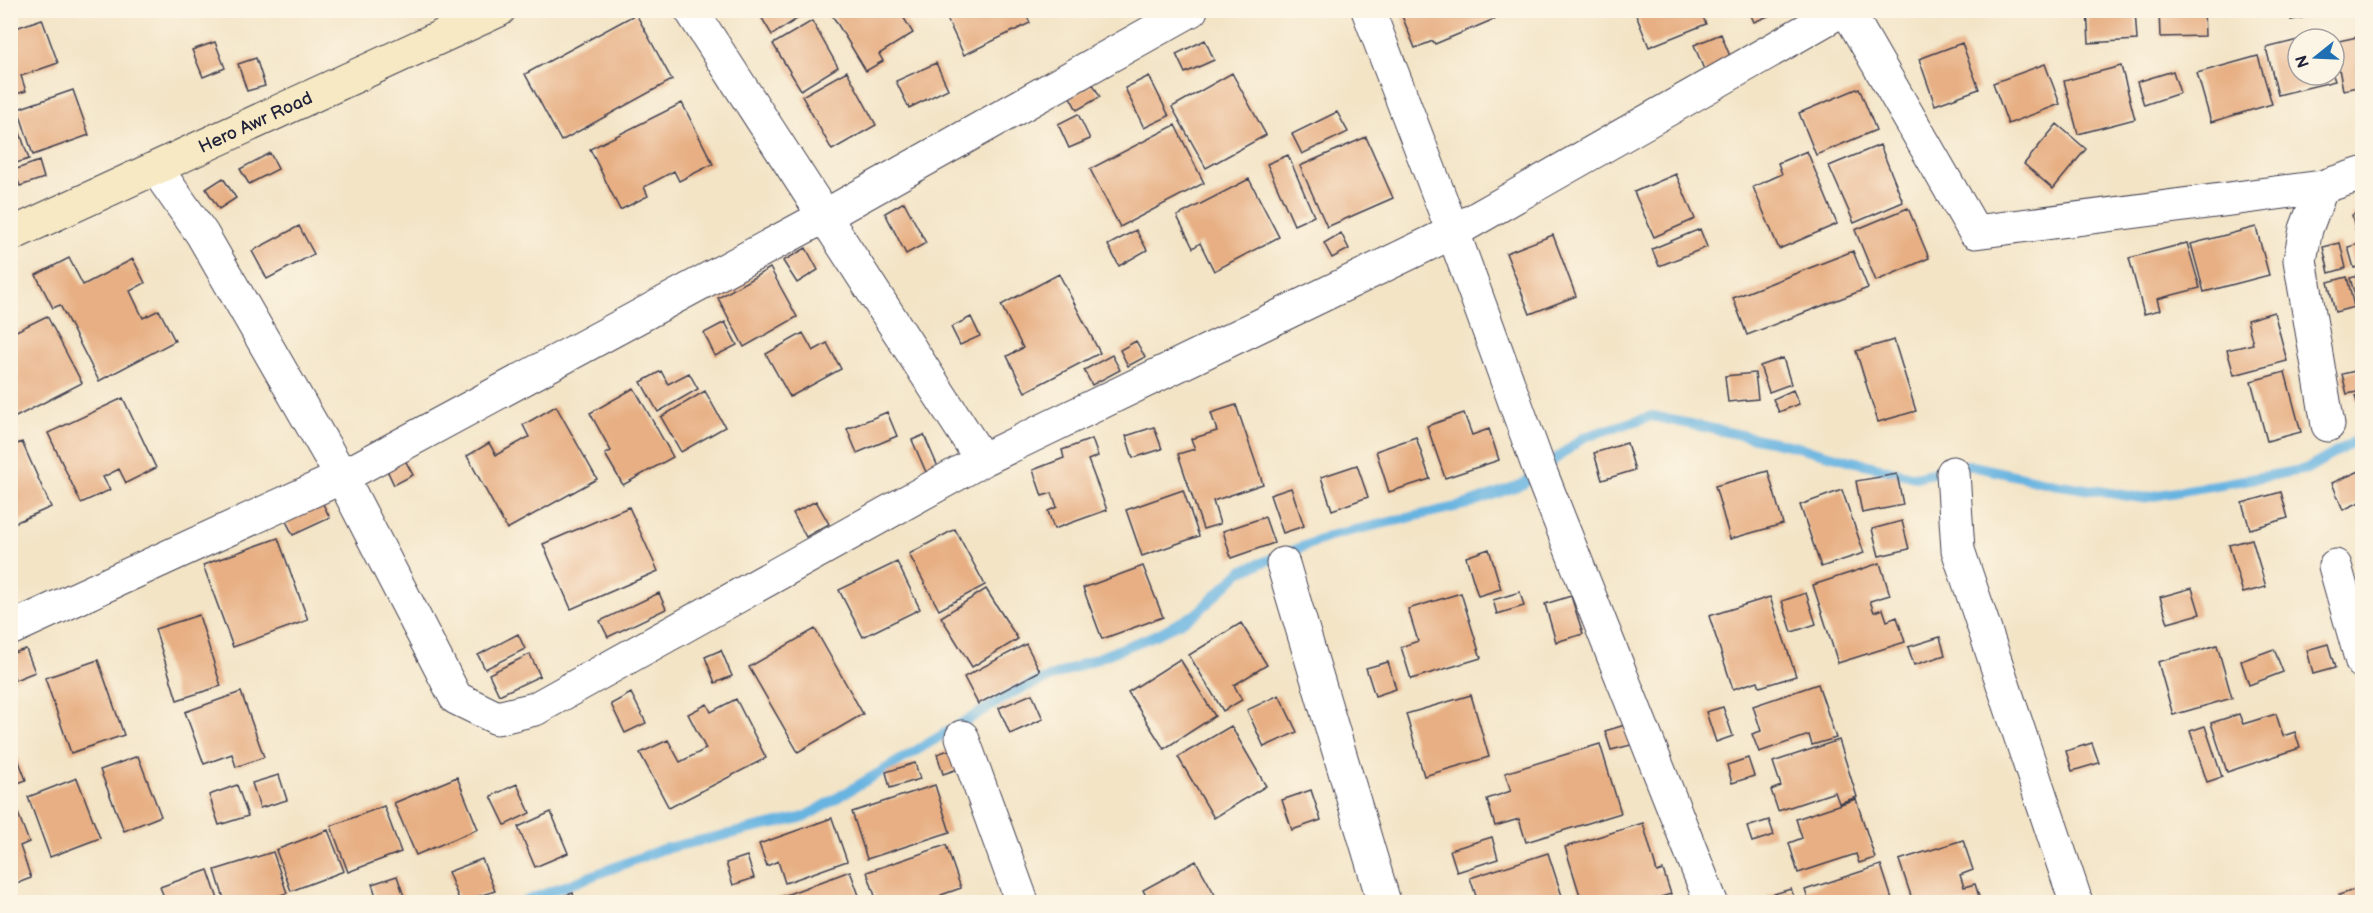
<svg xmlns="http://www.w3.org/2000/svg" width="2373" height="913" font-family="'Balsamiq Sans',sans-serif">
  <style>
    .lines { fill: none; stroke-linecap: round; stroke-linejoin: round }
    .stream { stroke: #68b4e1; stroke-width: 10 }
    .building { fill: #e7af83 }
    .street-casing { stroke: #413f50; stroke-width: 35 }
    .secondary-casing { stroke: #413f50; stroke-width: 35 }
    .street { stroke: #fff; stroke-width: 33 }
    .secondary { stroke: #f6e9c3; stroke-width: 33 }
    .labels { text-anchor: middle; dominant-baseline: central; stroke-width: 4.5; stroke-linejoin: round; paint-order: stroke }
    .street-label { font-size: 18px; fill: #22223b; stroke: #fcf5e5 }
  </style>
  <rect width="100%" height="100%" fill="#fcf5e5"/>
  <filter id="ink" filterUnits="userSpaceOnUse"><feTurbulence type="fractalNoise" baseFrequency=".0167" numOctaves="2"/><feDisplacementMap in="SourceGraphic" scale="12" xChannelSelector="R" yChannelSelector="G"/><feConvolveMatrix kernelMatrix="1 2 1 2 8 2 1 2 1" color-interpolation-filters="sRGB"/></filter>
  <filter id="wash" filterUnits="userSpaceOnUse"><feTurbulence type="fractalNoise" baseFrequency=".008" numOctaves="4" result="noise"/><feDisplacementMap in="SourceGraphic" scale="24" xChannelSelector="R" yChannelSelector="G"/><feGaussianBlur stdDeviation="1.35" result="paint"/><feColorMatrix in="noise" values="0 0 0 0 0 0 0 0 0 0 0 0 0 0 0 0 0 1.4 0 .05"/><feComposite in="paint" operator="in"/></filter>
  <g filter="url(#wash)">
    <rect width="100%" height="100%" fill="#f3e4c6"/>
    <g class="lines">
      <path class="stream" d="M523 902 663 849 805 817 1016 691 1158 634 1196 614 1241 571 1333 535 1464 505 1523 484 1584 437 1652 416 1798 447 1915 477 1968 465 2054 484 2142 498 2307 469 2362 437"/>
    </g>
    <g id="blocks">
      <path class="building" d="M757 10H811L772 35Z
        M829 10H899L913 33 879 54 883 61 866 71Z
        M943 10H1024L1030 23 964 55Z
        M1516 10 1435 44 1433 41 1415 48 1400 11Z
        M1634 10H1700L1706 24 1649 47Z
        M2087 10H2135L2137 40 2089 43Z
        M2159 10H2204L2205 36 2160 37Z
        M2289 10H2320L2321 14 2291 20Z
        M1749 11H1780L1754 22Z
        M636 14 672 80 561 141 525 74Z
        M42 19 58 63 21 76 26 91 10 96V30Z
        M812 21 838 67 801 90 773 44Z
        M1721 34 1734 66 1707 77 1694 45Z
        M2362 36V86L2343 90 2334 42Z
        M1205 40 1214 60 1185 73 1176 54Z
        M2298 40V75H2333L2335 81 2278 95 2266 48Z
        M215 42 225 68 203 77 192 50Z
        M1962 43 1979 89 1935 105 1919 59Z
        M2258 56 2272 104 2211 122 2197 73Z
        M256 58 265 86 247 91 238 64Z
        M936 63 948 89 909 108 896 81Z
        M2045 64 2060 104 2008 124 1993 83Z
        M2121 66 2135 119 2078 134 2064 81Z
        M847 71 876 125 832 150 802 96Z
        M2173 71 2180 93 2144 105 2137 82Z
        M1232 73 1266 135 1206 168 1172 107Z
        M1149 76 1169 116 1144 128 1125 88Z
        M1093 84 1100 97 1077 110 1070 97Z
        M1859 88 1876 130 1816 155 1799 113Z
        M73 90 89 135 33 155 18 109Z
        M682 103 713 164 679 181 674 171 644 187 648 196 620 210 590 149Z
        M1337 112 1348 132 1302 154 1292 134Z
        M1078 114 1090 139 1069 148 1058 124Z
        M14 115 29 159 10 165V116Z
        M2057 124 2086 149 2053 189 2024 164Z
        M1175 125 1204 183 1120 227 1090 169Z
        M1366 137 1393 198 1327 227 1300 166Z
        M1880 145 1903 202 1854 223 1829 166Z
        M1807 151 1837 224 1779 249 1753 187 1782 174 1778 163Z
        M270 153 278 169 249 184 240 169Z
        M1288 155 1314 216 1294 225 1267 164Z
        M39 161 44 178 20 186 14 170Z
        M1676 174 1695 219 1654 237 1634 192Z
        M223 178 236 198 219 209 206 189Z
        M1249 179 1279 237 1214 271 1200 243 1193 248 1177 216Z
        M904 202 926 243 906 254 885 213Z
        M1908 208 1929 258 1876 281 1855 230Z
        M2362 212V266L2354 268 2348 247 2359 244 2352 215Z
        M299 226 314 254 267 279 252 251Z
        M2256 227 2269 275 2204 292 2191 244Z
        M1700 229 1707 247 1659 266 1652 249Z
        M1136 230 1147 250 1119 266 1108 245Z
        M1341 233 1349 249 1332 258 1324 243Z
        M1553 235 1576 296 1530 314 1506 253Z
        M2187 243 2200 288 2157 299 2160 310 2144 314 2129 258Z
        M2340 243 2346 268 2329 273 2323 247Z
        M806 248 818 270 797 283 783 261Z
        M1853 251 1868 288 1747 335 1733 298Z
        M69 258 83 285 133 259 145 283 130 291 143 318 159 310 175 341 99 381 60 305 53 308 36 275Z
        M770 268 797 317 744 347 718 298Z
        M1059 274 1100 353 1025 392 1007 356 1023 348 1001 305Z
        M2362 275V321L2350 278Z
        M2347 277 2354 307 2335 312 2328 282Z
        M2274 312 2287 361 2234 375 2227 350 2253 344 2247 320Z
        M47 316 82 383 10 420V334Z
        M971 317 980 336 960 345 951 327Z
        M725 322 737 345 715 356 704 333Z
        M803 333 813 351 827 343 841 369 790 397 766 354Z
        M1894 340 1916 411 1878 422 1856 351Z
        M1136 341 1145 357 1128 366 1120 350Z
        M1112 355 1120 370 1092 385 1084 370Z
        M1783 358 1791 384 1769 392 1760 366Z
        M2360 370 2362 391 2347 394 2342 374Z
        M661 371 668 384 689 373 698 389 658 412 641 382Z
        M2285 372 2301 432 2267 441 2251 381Z
        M1755 373 1758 399 1728 402 1725 376Z
        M634 388 673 457 623 485 605 454 611 451 590 413Z
        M1793 390 1799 404 1779 412 1773 399Z
        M705 391 725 427 681 452 661 417Z
        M2362 393V408L2359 409 2355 396Z
        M123 398 156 468 126 483 119 469 103 477 110 490 81 503 48 433Z
        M1236 405 1263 484 1213 501 1220 524 1203 529 1178 454 1195 449 1191 439 1217 431 1211 413Z
        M556 406 597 479 507 529 467 456 489 443 496 455 529 437 523 425Z
        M887 412 897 436 857 453 847 429Z
        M1464 413 1472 435 1489 429 1499 460 1445 478 1427 426Z
        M1154 427 1162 449 1133 458 1126 436Z
        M924 435 938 467 926 472 912 440Z
        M1416 437 1430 479 1389 492 1376 451Z
        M1092 439 1098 456 1088 460 1107 510 1054 529 1048 511 1057 507 1052 493 1042 496 1033 470 1064 458 1062 450Z
        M22 442 51 507 10 525V447Z
        M1627 443 1635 470 1602 480 1594 453Z
        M405 460 413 475 394 485 387 470Z
        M1357 465 1368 497 1332 510 1321 477Z
        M2362 470V501L2343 510 2332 483Z
        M1768 471 1783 524 1730 539 1715 486Z
        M1897 474 1903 505 1862 513 1856 481Z
        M1291 488 1304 526 1283 533 1270 495Z
        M1183 490 1199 536 1142 556 1126 510Z
        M1842 490 1864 553 1821 567 1800 505Z
        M2281 492 2288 518 2250 529 2242 503Z
        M321 500 330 518 293 535 284 517Z
        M816 501 829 524 806 537 793 513Z
        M629 507 658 571 571 609 543 544Z
        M1265 517 1274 543 1231 558 1223 531Z
        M1902 521 1909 549 1879 556 1872 529Z
        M955 529 985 585 939 610 909 554Z
        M278 538 308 620 233 647 203 565Z
        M2252 539 2266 587 2243 593 2229 545Z
        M1489 549 1501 589 1478 596 1466 557Z
        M897 562 920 609 863 637 839 590Z
        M1880 563 1890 595 1870 601 1874 612 1883 609 1887 621 1897 617 1905 642 1838 663 1813 585Z
        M1143 566 1163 617 1102 639 1083 588Z
        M2192 588 2200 614 2168 623 2160 597Z
        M986 589 1018 639 972 667 941 617Z
        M1520 592 1524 606 1497 614 1493 600Z
        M659 593 666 609 608 637 600 621Z
        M1461 593 1481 658 1411 679 1401 647 1418 641 1408 609Z
        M1806 593 1816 624 1792 632 1782 601Z
        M1571 596 1583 634 1556 642 1545 604Z
        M1770 597 1796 676 1760 687 1758 681 1733 689 1709 616Z
        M199 615 221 686 177 700 155 629Z
        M1241 623 1267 665 1234 685 1242 700 1223 711 1189 655Z
        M815 629 863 714 798 752 749 667Z
        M518 634 525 649 485 669 478 655Z
        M1940 637 1945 655 1914 665 1908 647Z
        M1026 644 1040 671 978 704 964 677Z
        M2328 644 2335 668 2313 674 2307 650Z
        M2217 645 2232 698 2173 715 2158 662Z
        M26 649 35 672 15 680 10 666V654Z
        M2274 649 2283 672 2249 685 2241 661Z
        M721 650 732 676 715 683 705 657Z
        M530 654 540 676 499 695 489 674Z
        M1180 659 1215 716 1164 749 1128 692Z
        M98 660 124 735 71 753 45 678Z
        M1388 662 1396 689 1375 696 1366 668Z
        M1818 684 1836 738 1812 745 1809 735 1759 752 1752 734 1761 731 1753 706Z
        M241 692 264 757 236 767 232 754 204 764 185 712Z
        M631 693 646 723 625 733 611 704Z
        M1032 694 1043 719 1010 734 999 708Z
        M1279 695 1297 732 1264 747 1247 710Z
        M1471 695 1489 757 1424 776 1406 714Z
        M736 699 766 758 669 808 640 753 668 740 680 762 706 749 688 714 707 704 711 712Z
        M1723 707 1733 736 1716 742 1706 712Z
        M2239 714 2243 724 2276 714 2283 736 2295 732 2300 748 2227 772 2211 723Z
        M1625 725 1631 745 1611 750 1605 731Z
        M1231 726 1266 786 1214 818 1178 757Z
        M2205 726 2222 777 2207 782 2190 731Z
        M10 737 26 780 10 786Z
        M1839 740 1857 797 1839 803 1835 792 1778 811 1771 790 1781 786 1773 762Z
        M2092 743 2099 763 2072 771 2066 751Z
        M1600 744 1621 813 1526 842 1519 819 1495 826 1487 799 1511 791 1505 773Z
        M964 745 970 765 943 774 937 754Z
        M138 756 161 816 124 831 100 770Z
        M1748 758 1754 776 1732 783 1727 765Z
        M915 763 920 779 890 788 886 772Z
        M279 775 287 800 260 808 252 783Z
        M457 777 478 829 416 855 394 803Z
        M77 778 100 838 50 857 28 797Z
        M517 784 530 813 505 825 491 796Z
        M237 785 248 816 219 825 209 795Z
        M935 785 950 832 867 859 852 812Z
        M1311 790 1321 820 1292 830 1282 800Z
        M1856 799 1875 858 1859 863 1856 854 1798 873 1789 843 1802 838 1796 819Z
        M384 806 401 852 348 872 331 826Z
        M16 808 29 842 20 846 31 878 10 886V810Z
        M551 812 568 853 535 867 518 827Z
        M832 818 847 861 785 883 778 861 767 866 759 844Z
        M1769 820 1774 835 1752 842 1747 827Z
        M1643 823 1657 872 1663 870 1671 894 1644 902H1582L1565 847Z
        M328 830 344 871 291 891 276 850Z
        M1492 837 1498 859 1457 872 1450 850Z
        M1963 840 1973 870 1960 875 1964 887 1975 884 1980 900 1983 899 1984 902H1913L1899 860Z
        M946 845 961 888 941 895 943 902H877L867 872Z
        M273 852 287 893 258 902H225L215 870Z
        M1548 853 1564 902H1478L1470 878Z
        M747 856 754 878 733 885 726 863Z
        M482 859 495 891 460 902 448 872Z
        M1196 861 1219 902H1149L1143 890Z
        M1881 865 1893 902H1826L1824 899 1809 902 1805 890Z
        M208 870 219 902H166L160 887Z
        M850 871 860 898 847 902H776L775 899Z
        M397 876 406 902H378L372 884Z
        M2362 887V902H2341L2339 895Z
        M1791 889 1796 902H1769L1767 896Z
        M573 893 575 902H543Z"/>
    </g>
  </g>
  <g filter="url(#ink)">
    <use href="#blocks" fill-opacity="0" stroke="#413f50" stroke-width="1.5"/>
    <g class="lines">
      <defs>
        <path id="street" d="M691 10 982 460
          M1368 10 1453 232 1540 471 1711 902
          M1847 10 1975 232 2322 187
          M157 170 202 234 342 477 456 698 497 718 535 709 982 460 1453 232 1842 10
          M2328 425 2300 260 2306 229 2322 187 2362 174
          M1953 473 1958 550 2076 902
          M1283 564 1384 902
          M2335 566 2362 662
          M10 629 342 477 823 217 1191 10
          M962 737 1022 902"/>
        <g id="secondary">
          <path id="s1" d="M10 235 499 10"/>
        </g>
      </defs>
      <use href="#street" class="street-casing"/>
      <use href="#secondary" class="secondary-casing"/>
      <use href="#street" class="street"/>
      <use href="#secondary" class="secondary"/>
    </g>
  </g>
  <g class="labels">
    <g class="street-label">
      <text stroke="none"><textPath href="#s1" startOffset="270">Hero Awr Road</textPath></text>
    </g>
  </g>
  <rect width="2373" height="913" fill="none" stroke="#fcf5e5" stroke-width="36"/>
  <g transform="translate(2316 57) rotate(252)"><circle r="28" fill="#fcf5e5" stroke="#a5a1a1" stroke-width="1.5"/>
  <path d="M0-4.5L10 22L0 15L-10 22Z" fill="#1f6fb2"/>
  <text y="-9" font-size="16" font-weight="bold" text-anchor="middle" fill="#22223b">N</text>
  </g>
</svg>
